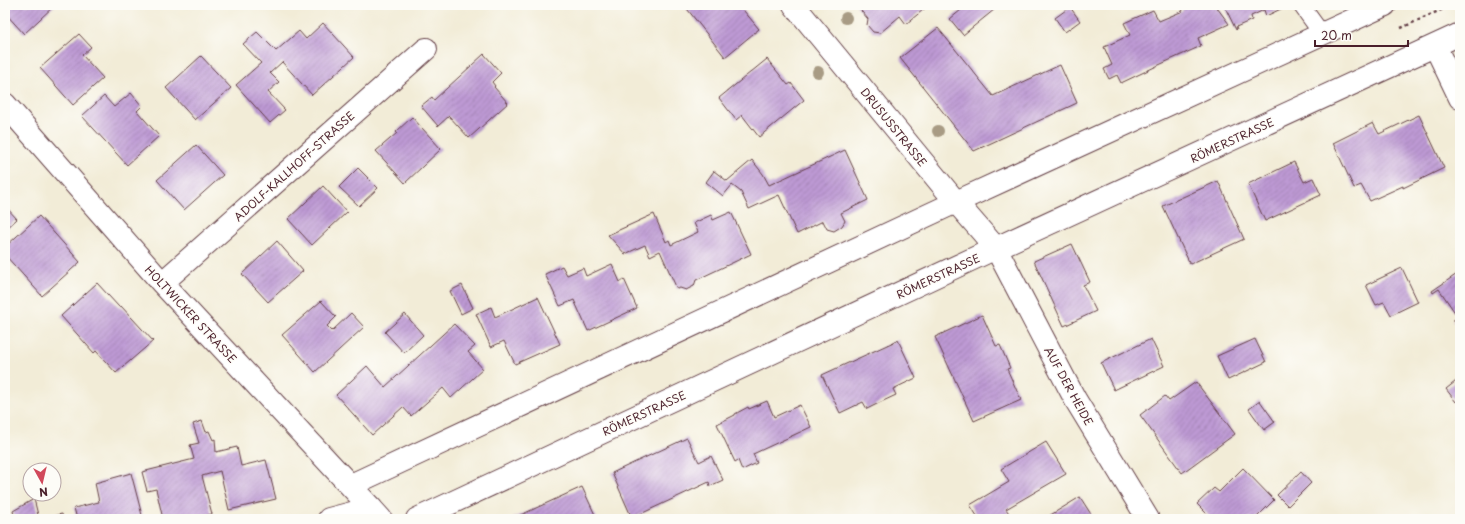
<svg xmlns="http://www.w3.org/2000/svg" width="1465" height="524" font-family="'Playpen Sans',sans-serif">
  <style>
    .building { fill: url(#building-hatch) }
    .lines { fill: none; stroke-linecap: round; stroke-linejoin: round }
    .service-casing { stroke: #633e45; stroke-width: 18 }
    .minor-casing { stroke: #633e45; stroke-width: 24 }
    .tertiary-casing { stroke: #633e45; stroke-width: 24 }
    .path { stroke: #633e45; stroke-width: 2.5; stroke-dasharray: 3 3; stroke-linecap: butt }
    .service { stroke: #fff; stroke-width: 16 }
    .minor { stroke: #fff; stroke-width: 22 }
    .tertiary { stroke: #fff; stroke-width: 22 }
    .tree { fill: #a89b84 }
    .labels { text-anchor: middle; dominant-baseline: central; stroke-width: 3; stroke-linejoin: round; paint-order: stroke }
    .street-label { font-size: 11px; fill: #4a1f2b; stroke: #fdfcf7 }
  </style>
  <defs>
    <pattern id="building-hatch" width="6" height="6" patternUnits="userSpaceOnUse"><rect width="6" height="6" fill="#bd9ad4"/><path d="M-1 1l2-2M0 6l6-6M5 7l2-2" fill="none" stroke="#9c7dac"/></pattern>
  </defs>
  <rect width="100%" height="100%" fill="#fdfcf7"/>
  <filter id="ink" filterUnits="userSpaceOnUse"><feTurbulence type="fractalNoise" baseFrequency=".025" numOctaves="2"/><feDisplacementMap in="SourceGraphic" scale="8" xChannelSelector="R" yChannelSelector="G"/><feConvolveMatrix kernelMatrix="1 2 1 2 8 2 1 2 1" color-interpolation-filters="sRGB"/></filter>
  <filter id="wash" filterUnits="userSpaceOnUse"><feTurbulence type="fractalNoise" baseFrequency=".012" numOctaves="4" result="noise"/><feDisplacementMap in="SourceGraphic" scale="16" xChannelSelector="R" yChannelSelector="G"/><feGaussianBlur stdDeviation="0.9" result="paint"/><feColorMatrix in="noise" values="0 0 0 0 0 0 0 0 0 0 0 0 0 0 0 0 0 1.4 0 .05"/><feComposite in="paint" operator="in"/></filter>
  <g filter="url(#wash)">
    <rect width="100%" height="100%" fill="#f2ecd7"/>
    <g id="blocks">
      <path class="building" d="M5 5H55L24 34 5 13Z
        M684 5H739L759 29 725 57Z
        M856 5H929L906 24 900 16 880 33 873 32 867 25 868 19Z
        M967 5H1000L963 35 950 19Z
        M1180 5H1215L1229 24 1198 38 1201 46 1161 64 1121 83 1117 75 1109 79 1104 69 1112 65 1104 47 1130 35 1124 23 1153 10 1159 21 1183 11Z
        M1224 5H1284L1285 7 1266 16 1264 10 1251 16 1252 20 1236 27 1237 29 1236 30Z
        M1070 7 1080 21 1065 32 1055 18Z
        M323 23 354 57 312 95 282 62 270 73 279 82 268 92 285 110 270 123 236 85 261 63 243 44 257 32 276 51 299 31 306 39Z
        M938 28 993 96 1060 65 1077 103 974 151 900 58Z
        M79 34 91 47 82 55 103 78 73 105 40 68Z
        M484 54 501 73 492 82 495 86 494 87 508 103 469 138 449 116 438 126 421 106 432 97 434 100Z
        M201 56 231 88 195 120 166 88Z
        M767 59 788 85 791 83 804 100 759 137 742 115 736 120 719 98Z
        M131 93 142 106 137 111 159 136 127 165 82 116 104 96 114 107Z
        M1419 115 1444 168 1403 188V186L1370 201 1361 185 1354 188 1333 143 1373 123 1379 134Z
        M412 117 441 149 405 183 376 151 397 133 396 132Z
        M196 145 223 175 184 210 157 180Z
        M845 150 868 200 841 213 845 221 842 226 834 231 827 229 823 221 797 234 779 195 749 209 741 192 732 185 723 196 706 182 714 171 727 181 752 160 763 174 769 185Z
        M1294 162 1304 182 1313 178 1321 195 1265 221 1248 184Z
        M358 168 378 188 359 206 339 187Z
        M1218 181 1244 239 1190 264 1163 206Z
        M323 186 347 212 312 245 288 219Z
        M5 206 17 219 5 230Z
        M731 212 751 254 696 280 694 286 686 290 680 288 677 289 660 251 650 256 645 245 625 254 608 235 654 214 666 242 669 240 671 245 698 232 694 223 711 215 713 220Z
        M39 216 80 262 42 296 5 255V247Z
        M277 241 303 271 268 302 242 274Z
        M1072 244 1090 282 1083 285 1096 311 1064 326 1034 261Z
        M612 264 620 282 624 279 637 308 588 331 574 300 560 306 545 274 562 266 567 275 583 268 586 276Z
        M1402 268 1418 302 1391 315 1384 302 1376 305 1366 285Z
        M1460 272V321L1459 319 1453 322 1452 321 1458 317 1439 289 1433 293 1432 291Z
        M97 283 119 307 121 306 153 341 116 373 96 351 94 353 61 316Z
        M462 285 473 308 461 314 450 291Z
        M538 297 560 344 515 364 504 341 491 347 476 314 491 307 495 317Z
        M321 301 336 317 327 326 332 331 351 313 364 327 315 372 282 335Z
        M405 314 423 335 404 353 385 332Z
        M982 315 996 346 1000 345 1010 368 1007 369 1021 400 974 421 935 337Z
        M454 324 475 346 468 352 483 369 451 398 443 388 411 416 403 407 372 435 336 395 367 366 385 387Z
        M1151 339 1164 366 1114 390 1101 363Z
        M1255 339 1266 362 1228 380 1217 356Z
        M898 340 916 378 893 389 896 395 881 402 867 409 863 402 840 413 822 375Z
        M1460 378V399L1456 402 1446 389Z
        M1196 382 1235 434 1182 473 1140 415 1165 396 1169 401Z
        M767 401 774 417 800 405 811 427 753 454 757 463 742 470 738 460 735 462 717 424 735 415V414L748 407 749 409Z
        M1260 401 1275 422 1264 430 1249 409Z
        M202 421 206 432 209 431 213 440 215 439 216 452 237 447 241 466 266 460 276 499 229 510 220 471 202 476 212 514 194 519H163L156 489 147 491 142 472 194 459 190 445 199 443 193 424Z
        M687 438 699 462 711 456 723 480 710 486 709 482 632 518 612 473Z
        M1046 442 1066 474 1006 509 1013 519H979L970 505 1009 482 1001 469Z
        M1243 468 1274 500 1255 519H1212L1197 504 1214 488 1219 492Z
        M1301 472 1311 483 1288 506 1277 495Z
        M131 473 143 519H77L74 508 99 502 95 483Z
        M582 487 597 519H512Z
        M1080 497 1094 519H1044Z
        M34 499 39 519H15L13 511Z
        M62 514 63 519H43V518Z"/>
    </g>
  </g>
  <g filter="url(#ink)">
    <use href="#blocks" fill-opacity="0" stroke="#633e45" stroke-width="1"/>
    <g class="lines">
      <defs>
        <path id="service" d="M1301 5 1322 34"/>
        <path id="minor" d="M794 5 956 202 996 248 1075 399 1148 519
          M1435 46 1460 98
          M5 104 162 283 371 508
          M162 283 426 49
          M351 485 956 202 1385 5
          M417 519 996 248 1460 34"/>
        <path id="tertiary" d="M329 519 371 508 381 519"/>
      </defs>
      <use href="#service" class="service-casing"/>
      <use href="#minor" class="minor-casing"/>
      <use href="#tertiary" class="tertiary-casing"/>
      <path class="path" d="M1401 28 1452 5"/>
      <use href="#service" class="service"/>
      <use href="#minor" class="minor"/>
      <use href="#tertiary" class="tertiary"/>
    </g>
    <g class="tree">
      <circle cx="846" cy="18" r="6"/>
      <circle cx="818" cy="72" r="6"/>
      <circle cx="938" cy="131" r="6"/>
    </g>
  </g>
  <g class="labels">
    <g class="street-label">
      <text transform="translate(894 127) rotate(51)">DRUSUSSTRASSE</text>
      <text transform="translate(1232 140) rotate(-25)">RÖMERSTRASSE</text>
      <text transform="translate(294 166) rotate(-42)">ADOLF-KALLHOFF-STRASSE</text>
      <text transform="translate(938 276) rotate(-25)">RÖMERSTRASSE</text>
      <text transform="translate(191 314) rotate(47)">HOLTWICKER STRASSE</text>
      <text transform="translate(1069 386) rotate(61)">AUF DER HEIDE</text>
      <text transform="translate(644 413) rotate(-25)">RÖMERSTRASSE</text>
    </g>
  </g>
  <rect width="1465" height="524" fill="none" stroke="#fdfcf7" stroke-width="20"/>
  <g transform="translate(42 482) rotate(172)"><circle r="19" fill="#fdfcf7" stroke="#b5a4a5"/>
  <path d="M0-3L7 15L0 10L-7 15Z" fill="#d1495b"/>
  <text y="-6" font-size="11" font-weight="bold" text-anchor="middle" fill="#4a1f2b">N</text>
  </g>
  <path d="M1315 40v6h93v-6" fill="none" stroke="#4a1f2b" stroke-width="2"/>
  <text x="1321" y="40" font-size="12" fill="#4a1f2b" stroke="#fdfcf7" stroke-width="3" paint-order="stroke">20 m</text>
</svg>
